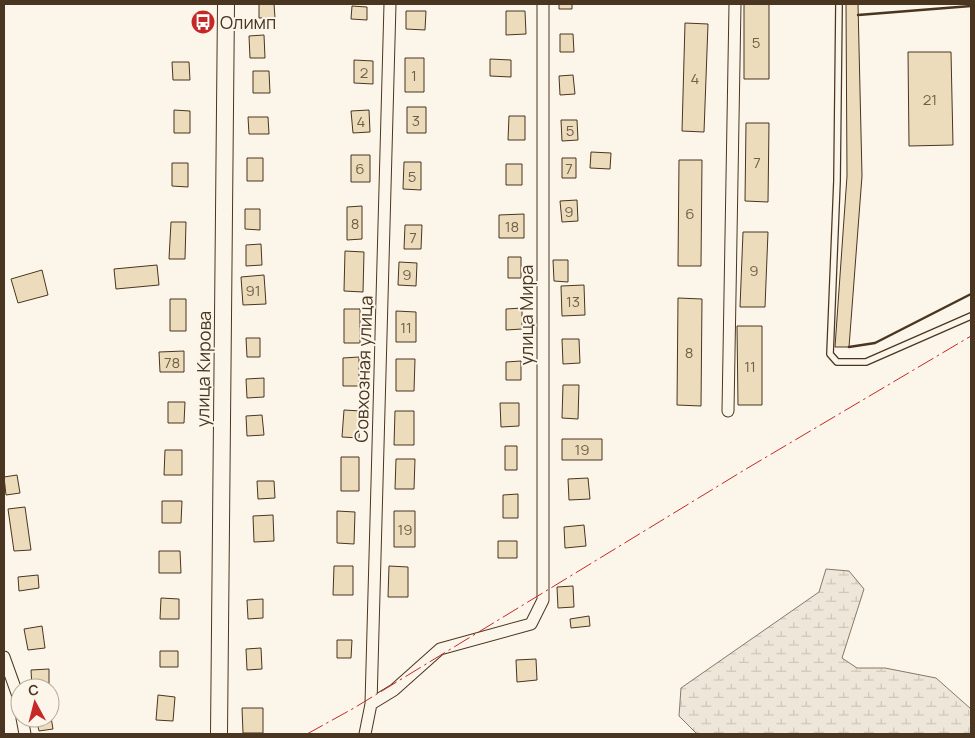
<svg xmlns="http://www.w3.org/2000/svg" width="975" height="738" font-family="Manrope,sans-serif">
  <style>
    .wetland { fill: url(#wetland-marsh); stroke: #887966 }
    .building { fill: #ecdcbc; stroke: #4a3520 }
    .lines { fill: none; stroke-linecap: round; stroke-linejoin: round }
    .lane-casing { stroke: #4a3520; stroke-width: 8 }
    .street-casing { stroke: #4a3520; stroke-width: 13 }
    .secondary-casing { stroke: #4a3520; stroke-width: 18 }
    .lane { stroke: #fbf6e9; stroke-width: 5.5 }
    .street { stroke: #fbf6e9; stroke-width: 11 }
    .secondary { stroke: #fbf6e9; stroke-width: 16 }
    .wall { stroke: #4a3520; stroke-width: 2.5 }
    .power { stroke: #c62828; stroke-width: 1; stroke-dasharray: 18 4 2.5 4; stroke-linecap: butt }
    .labels { text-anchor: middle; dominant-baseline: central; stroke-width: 4; stroke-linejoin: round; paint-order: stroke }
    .number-label { font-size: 15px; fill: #725f47 }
    .poi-label { font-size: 18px; fill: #4a3520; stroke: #fbf6e9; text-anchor: start }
    .street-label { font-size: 18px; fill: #4a3520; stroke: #fbf6e9 }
  </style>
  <defs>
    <pattern id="wetland-marsh" width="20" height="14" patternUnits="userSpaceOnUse" patternTransform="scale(1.25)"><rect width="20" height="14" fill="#ede6d9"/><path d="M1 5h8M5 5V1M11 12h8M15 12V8" fill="none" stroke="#cdc6ba"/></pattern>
  </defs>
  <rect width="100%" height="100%" fill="#fbf6e9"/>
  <path class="wetland" d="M826 569 849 571 864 589 842 658 857 668H885L936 678 971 709V734H697L679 716 681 688 819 592Z"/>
  <path class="building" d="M259 4H274L275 18H259Z
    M559 4H572V9H559Z
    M744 4H769V79H744Z
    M846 4H858L862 176 849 347H835L847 176Z
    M352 6 367 7V20L351 19Z
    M406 11H426L425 30 406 29Z
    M506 11H525L526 34 506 35Z
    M685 23 708 24 704 132 682 131Z
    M560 34H573L574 52H560Z
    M264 35 265 58H250L249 36Z
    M908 52H951L953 145 909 146Z
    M405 58H424V92H405Z
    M490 59 511 60V77L490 76Z
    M354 60 373 61V84L354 83Z
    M172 62H189L190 80H173Z
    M253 71H269L270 93H253Z
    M573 75 575 94 560 95 559 76Z
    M407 107H426V133H407Z
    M174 110 190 111V133H174Z
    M369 110 370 132 353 133 351 111Z
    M509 116H525V140H508Z
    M248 117H268L269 134H249Z
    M561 120H577L578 140 562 141Z
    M746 123H769L768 202 745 201Z
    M591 152 611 153 610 169 590 168Z
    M351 155H370V182H351Z
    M247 158H263V181H247Z
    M562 158H576V178H562Z
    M679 160H702L701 266H678Z
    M404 162H421V190L403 189Z
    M172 163H188V187L172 186Z
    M506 164H522V185H506Z
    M577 200 578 221 562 222 560 201Z
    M362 206V239L347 240V207Z
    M245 209H260V230L245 229Z
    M524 214V238H499V215Z
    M171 222H186L185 259H169Z
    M405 225H422L421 249H404Z
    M743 232H768L765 307H740Z
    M261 244 262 265 246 266V245Z
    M345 251 364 252 363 292 344 291Z
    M508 257H521V278H508Z
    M553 260H568V282L554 281Z
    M399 262 417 263 416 286 398 285Z
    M157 265 159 285 116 289 114 269Z
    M42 270 48 295 18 303 11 279Z
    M264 275 266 304 243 305 241 277Z
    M584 285 585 315 562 316 561 286Z
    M678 298 702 299 701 406 677 405Z
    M170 299H186V331H170Z
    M522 308V329L506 330V309Z
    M344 309H360V343H344Z
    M396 311 416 312V342H396Z
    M737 326H762V405H738Z
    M246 338H260V357H247Z
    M562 339H579L580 363 563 364Z
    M184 351V372H160L159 352Z
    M359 357V386H343V358Z
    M396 359H415L414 391H396Z
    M521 361V380H506V362Z
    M264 378V397L247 398 246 379Z
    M563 385H579L578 419 562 418Z
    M168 402H185L184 423H168Z
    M500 403H519V426L501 427Z
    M344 410 361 411 359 438 342 437Z
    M395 411H414V445H394Z
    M262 415 264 435 247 436 246 416Z
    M562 439H602V460H562Z
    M505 446H517V470H505Z
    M165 450H182V475H164Z
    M341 457H359V491H341Z
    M396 459H415L414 489H395Z
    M17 475 20 493 6 495 4 477Z
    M588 478 590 499 569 500 568 479Z
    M257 481H274L275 498 258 499Z
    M518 494V518H503V495Z
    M162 501H182L181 523H162Z
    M25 507 31 550 14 551 8 509Z
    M337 511 355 512 354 544 337 543Z
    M394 511H415V547H394Z
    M273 515 274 541 254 542 253 516Z
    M584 525 586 546 565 548 564 527Z
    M498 541H517V558H498Z
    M159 551H180L181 573H159Z
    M334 566H353V595H333Z
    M389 566 408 567V597H388Z
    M38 575 39 588 19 591 18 577Z
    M573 586 574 607 558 608 557 587Z
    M161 598 179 599V619H160Z
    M263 599V618L248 619 247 600Z
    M589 616 590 626 571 628 570 619Z
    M42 626 45 648 28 650 24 629Z
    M337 640H352L351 658H337Z
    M261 648 262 669 247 670 246 649Z
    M160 651H178V667H160Z
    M536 659 537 680 517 682 516 660Z
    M49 669V688H32L31 670Z
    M158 695 175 697 173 721 156 720Z
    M242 708H263V733H243Z
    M50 711 53 729 39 731 36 718H50Z"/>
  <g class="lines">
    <defs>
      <path id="lane" d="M839 4 837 181 830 354 837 362H866L971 316"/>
      <path id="street" d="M728 411 735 4
        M4 657 18 696 20 707
        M371 704 394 690 440 649 531 624 543 600V4
        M22 718 25 734
        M365 734 371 704 390 4"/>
      <path id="secondary" d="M219 734 226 4"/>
    </defs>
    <use href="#lane" class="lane-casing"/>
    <use href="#street" class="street-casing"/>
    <use href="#secondary" class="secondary-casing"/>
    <use href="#lane" class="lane"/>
    <use href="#street" class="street"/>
    <use href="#secondary" class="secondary"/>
    <path class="wall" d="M858 15 971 6
      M849 347 875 343 971 294"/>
    <path class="power" d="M307 734 354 708 746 469 971 336"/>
  </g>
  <defs>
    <symbol id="bus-disc" viewBox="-11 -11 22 22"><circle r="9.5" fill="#c62828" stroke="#fbf6e9"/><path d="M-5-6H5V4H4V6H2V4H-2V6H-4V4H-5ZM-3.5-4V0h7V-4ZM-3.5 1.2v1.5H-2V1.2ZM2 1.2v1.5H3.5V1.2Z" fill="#fff"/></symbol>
  </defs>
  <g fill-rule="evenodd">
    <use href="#bus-disc" x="189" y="8" width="28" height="28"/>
  </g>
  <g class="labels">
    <g class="number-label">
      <text x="756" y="42">5</text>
      <text x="364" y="72">2</text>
      <text x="414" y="75">1</text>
      <text x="695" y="78">4</text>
      <text x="930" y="99">21</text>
      <text x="416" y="120">3</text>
      <text x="361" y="121">4</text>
      <text x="570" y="130">5</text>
      <text x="757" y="162">7</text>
      <text x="360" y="168">6</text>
      <text x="569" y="168">7</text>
      <text x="412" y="176">5</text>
      <text x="569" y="211">9</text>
      <text x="690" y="213">6</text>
      <text x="355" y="223">8</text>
      <text x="512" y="226">18</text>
      <text x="413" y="237">7</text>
      <text x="754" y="270">9</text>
      <text x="407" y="274">9</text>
      <text x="253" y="290">91</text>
      <text x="573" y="301">13</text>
      <text x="406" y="327">11</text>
      <text x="689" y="352">8</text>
      <text x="172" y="362">78</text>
      <text x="750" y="366">11</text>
      <text x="582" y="449">19</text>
      <text x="405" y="529">19</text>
    </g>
    <g class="poi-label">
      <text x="220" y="22">Олимп</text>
    </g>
    <g class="street-label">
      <text transform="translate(526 315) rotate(-90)">улица Мира</text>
      <text transform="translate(203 369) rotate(-89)">улица Кирова</text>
      <text transform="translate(363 369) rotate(-88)">Совхозная улица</text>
    </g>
  </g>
  <rect width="975" height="738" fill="none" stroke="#4a3520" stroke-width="10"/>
  <g transform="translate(35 703) rotate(353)"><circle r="24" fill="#fbf6e9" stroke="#b4a999"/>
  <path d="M0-4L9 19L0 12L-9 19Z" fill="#c62828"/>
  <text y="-8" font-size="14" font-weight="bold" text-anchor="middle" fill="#4a3520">С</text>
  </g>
</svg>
